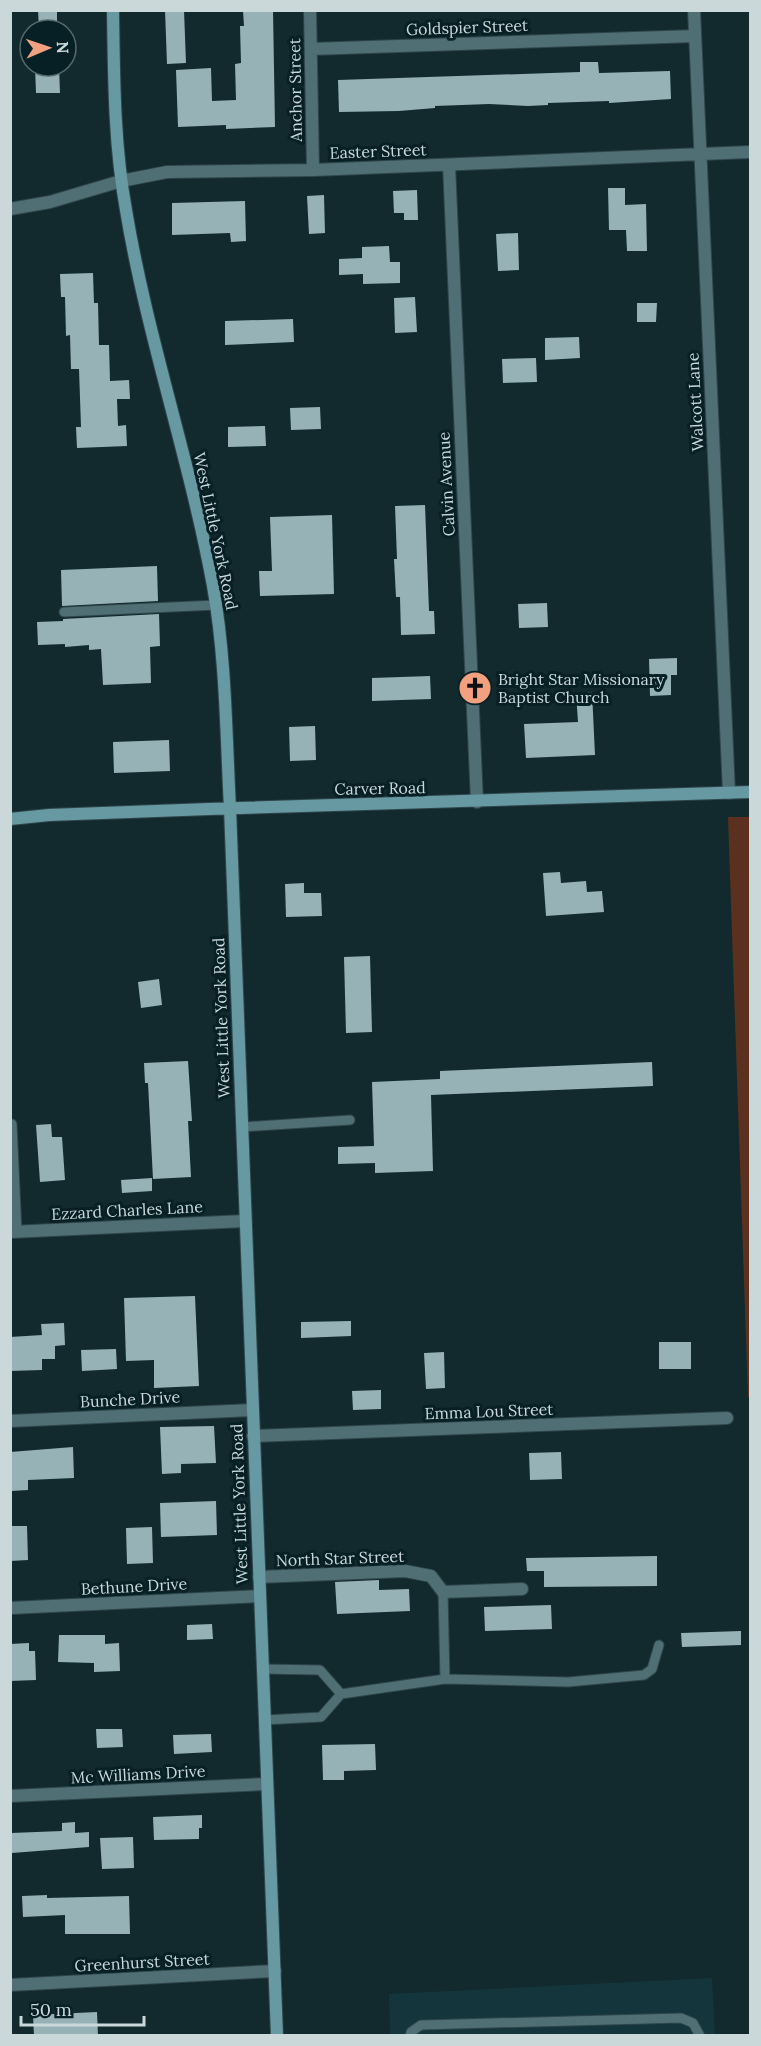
<svg xmlns="http://www.w3.org/2000/svg" width="761" height="2046" font-family="Lora,serif">
  <style>
    .built { fill: #13353b }
    .green { fill: #5c301f }
    .building { fill: #96b2b7 }
    .lines { fill: none; stroke-linecap: round; stroke-linejoin: round }
    .lane-casing { stroke: #2f464a; stroke-width: 11 }
    .street-casing { stroke: #2f464a; stroke-width: 14 }
    .secondary-casing { stroke: #2f464a; stroke-width: 14 }
    .lane { stroke: #506f75; stroke-width: 9 }
    .street { stroke: #506f75; stroke-width: 12 }
    .secondary { stroke: #6699a2; stroke-width: 12 }
    .labels { text-anchor: middle; dominant-baseline: central; stroke-width: 6; stroke-linejoin: round; paint-order: stroke }
    .street-label { font-size: 16px; fill: #cad8da; stroke: #072025 }
    .poi-label { font-size: 16px; fill: #cad8da; stroke: #072025; text-anchor: start }
  </style>
  <rect width="100%" height="100%" fill="#122a2e"/>
  <path class="built" d="M712 1978 715 2035H390L389 1994Z"/>
  <path class="green" d="M728 817H750V1397H748Z"/>
  <path class="building" d="M38 10H57V30H39Z
    M165 10H184L186 63 167 64Z
    M243 10H273L275 127 226 129V125L178 127 176 70 211 68 212 101 236 100 235 64 241 63 240 26H244Z
    M580 62H598L599 73 670 71 671 99 609 103V101L548 103V105L528 106 489 104 435 106V108L399 111 339 112 338 80 580 72Z
    M35 66H59L60 93H36Z
    M608 188H625V205L646 204 647 251H627L626 230H609Z
    M417 190 418 220H404V213H394L393 191Z
    M324 195 325 233 309 234 307 196Z
    M245 201 246 241 231 242 230 233 172 235V203Z
    M518 233 519 270 498 271 496 234Z
    M389 246 390 262H400V283L363 284V274L339 275V259L362 258V247Z
    M93 273 94 303H98L99 345H109L110 381 129 380 130 399H117L118 426 126 425 127 446 77 448 76 427H81L79 369H71L70 335 66 336 65 297H61L60 274Z
    M415 297 417 332 395 333 394 298Z
    M637 303H657L656 322H637Z
    M293 319 294 342 225 345V321Z
    M579 337 580 358 545 360V338Z
    M536 358 537 382 503 383 502 359Z
    M320 407 321 429 291 430 290 408Z
    M265 426 266 446 228 447V427Z
    M425 505 429 611H434L435 634 401 635 400 597H396L394 559H397L395 506Z
    M332 515 334 594 260 596 259 571H272L270 517Z
    M157 566 158 601 62 606 61 570Z
    M547 603 548 627 519 628 518 604Z
    M159 614 160 646 150 647 151 683 103 685 101 649 89 650V645L65 647V644L38 645 37 622 63 621V619Z
    M677 658V675H671V695L650 696 649 659Z
    M430 676 431 699 372 701V678Z
    M592 692 595 755 526 758 524 724 578 722 576 693Z
    M315 726 316 760 290 761 289 727Z
    M169 740 170 771 114 773 113 742Z
    M560 872 561 883 586 881 587 892 602 891 604 912 546 916 543 873Z
    M304 883V893H321L322 916 286 917 285 884Z
    M370 956 372 1032 346 1033 344 957Z
    M159 979 162 1005 141 1008 138 982Z
    M188 1061 192 1121H188L191 1177 153 1179 148 1083H145L144 1063Z
    M652 1062 653 1086 431 1095 433 1171 375 1173V1163L338 1164V1147L374 1146 372 1082 440 1079V1071Z
    M51 1124 52 1137H62L65 1180 40 1182 36 1125Z
    M152 1178V1191L122 1193 121 1180Z
    M195 1296 199 1386 154 1388V1360L126 1361 124 1298Z
    M351 1321V1336L301 1338V1322Z
    M64 1323 65 1345 55 1346V1359H42V1370L10 1371V1337L42 1335 41 1324Z
    M659 1342H691V1369H659Z
    M116 1349 117 1369 82 1371 81 1350Z
    M444 1352 445 1388 426 1389 424 1353Z
    M381 1390V1409L353 1410 352 1391Z
    M214 1426 216 1463 181 1464V1473L162 1474 160 1427Z
    M73 1447 74 1478 28 1480V1490L11 1491 10 1452Z
    M561 1452 562 1479 530 1480 529 1453Z
    M216 1501 217 1535 161 1537 160 1503Z
    M10 1526H27L28 1560 10 1561Z
    M152 1527 153 1563 127 1564 126 1528Z
    M657 1556V1586L544 1587V1571H527L526 1558Z
    M379 1580V1590L409 1589 410 1611 337 1614 335 1582Z
    M551 1605 552 1629 485 1631 484 1607Z
    M212 1624 213 1639 187 1640V1625Z
    M741 1631V1645L682 1647 681 1633Z
    M59 1635H105V1644L119 1643 120 1671 94 1672V1663L58 1662Z
    M29 1643V1651H35L36 1680 10 1681V1644Z
    M96 1729H122L123 1747 97 1748Z
    M211 1734 212 1752 174 1754 173 1735Z
    M375 1744 376 1770 344 1771V1780H323L322 1745Z
    M202 1815V1828H199V1839L154 1840 153 1817Z
    M75 1822V1833L89 1832V1847L12 1853 11 1833 62 1831V1823Z
    M133 1837 134 1868 102 1869 100 1838Z
    M47 1895V1898L129 1896 130 1934H65V1915L23 1917 22 1896Z
    M97 2012 98 2036H34L33 2015Z"/>
  <g class="lines">
    <defs>
      <path id="lane" d="M64 612 216 605
        M12 1124 17 1232
        M241 1127 350 1120
        M443 1592 445 1679
        M262 1669 320 1670 341 1694
        M264 1720 321 1717 341 1694 445 1679 568 1682 644 1675 652 1669 659 1645
        M410 2036 411 2032 421 2025 681 2018 693 2023 700 2036"/>
      <path id="street" d="M310 10 313 170
        M694 10 729 793
        M311 49 695 36
        M449 165 477 802
        M10 209 50 202 121 181 167 172 313 170 750 152
        M10 1232 245 1221
        M10 1421 252 1410
        M253 1436 727 1418
        M259 1577 405 1571 431 1576 443 1592 522 1589
        M10 1608 259 1596
        M10 1796 267 1784
        M10 1985 275 1971"/>
      <path id="secondary" d="M113 10C114 78 114 144 126 210 147 337 190 460 213 586 226 659 226 734 230 808L277 2036
        M10 819 49 815 209 809 750 792"/>
    </defs>
    <use href="#lane" class="lane-casing"/>
    <use href="#street" class="street-casing"/>
    <use href="#secondary" class="secondary-casing"/>
    <use href="#lane" class="lane"/>
    <use href="#street" class="street"/>
    <use href="#secondary" class="secondary"/>
  </g>
  <defs>
    <symbol id="church-disc" viewBox="-11 -11 22 22"><circle r="9.5" fill="#f2a080" stroke="#072025"/><path d="M-1.2-6h2.4v3.5h3.3v2.4h-3.3V6h-2.4V-.1h-3.3v-2.4h3.3Z" fill="#111"/></symbol>
  </defs>
  <g fill-rule="evenodd">
    <use href="#church-disc" x="456" y="669" width="38" height="38"/>
  </g>
  <g class="labels">
    <g class="street-label">
      <text transform="translate(467 27) rotate(-2)">Goldspier Street</text>
      <text transform="translate(295 90) rotate(-91)">Anchor Street</text>
      <text transform="translate(378 151) rotate(-2)">Easter Street</text>
      <text transform="translate(695 402) rotate(-93)">Walcott Lane</text>
      <text transform="translate(446 484) rotate(-93)">Calvin Avenue</text>
      <text transform="translate(216 531) rotate(78)">West Little York Road</text>
      <text transform="translate(380 788) rotate(-1)">Carver Road</text>
      <text transform="translate(221 1018) rotate(-92)">West Little York Road</text>
      <text transform="translate(127 1210) rotate(-3)">Ezzard Charles Lane</text>
      <text transform="translate(130 1399) rotate(-3)">Bunche Drive</text>
      <text transform="translate(489 1411) rotate(-2)">Emma Lou Street</text>
      <text transform="translate(239 1504) rotate(-92)">West Little York Road</text>
      <text transform="translate(340 1558) rotate(-2)">North Star Street</text>
      <text transform="translate(134 1586) rotate(-3)">Bethune Drive</text>
      <text transform="translate(138 1774) rotate(-3)">Mc Williams Drive</text>
      <text transform="translate(142 1962) rotate(-3)">Greenhurst Street</text>
    </g>
    <g class="poi-label">
      <text x="498" y="679">Bright Star Missionary<tspan x="498" dy="18">Baptist Church</tspan></text>
    </g>
  </g>
  <rect width="761" height="2046" fill="none" stroke="#cad8da" stroke-width="24"/>
  <g transform="translate(48 48) rotate(88)"><circle r="28" fill="#072025" stroke="#556a6d" stroke-width="1.5"/>
  <path d="M0-4.5L10 22L0 15L-10 22Z" fill="#f2a080"/>
  <text y="-9" font-size="16" font-weight="bold" text-anchor="middle" fill="#cad8da">N</text>
  </g>
  <path d="M21 2016v9h123v-9" fill="none" stroke="#cad8da" stroke-width="3"/>
  <text x="30" y="2016" font-size="18" fill="#cad8da" stroke="#072025" stroke-width="4.5" paint-order="stroke">50 m</text>
</svg>
